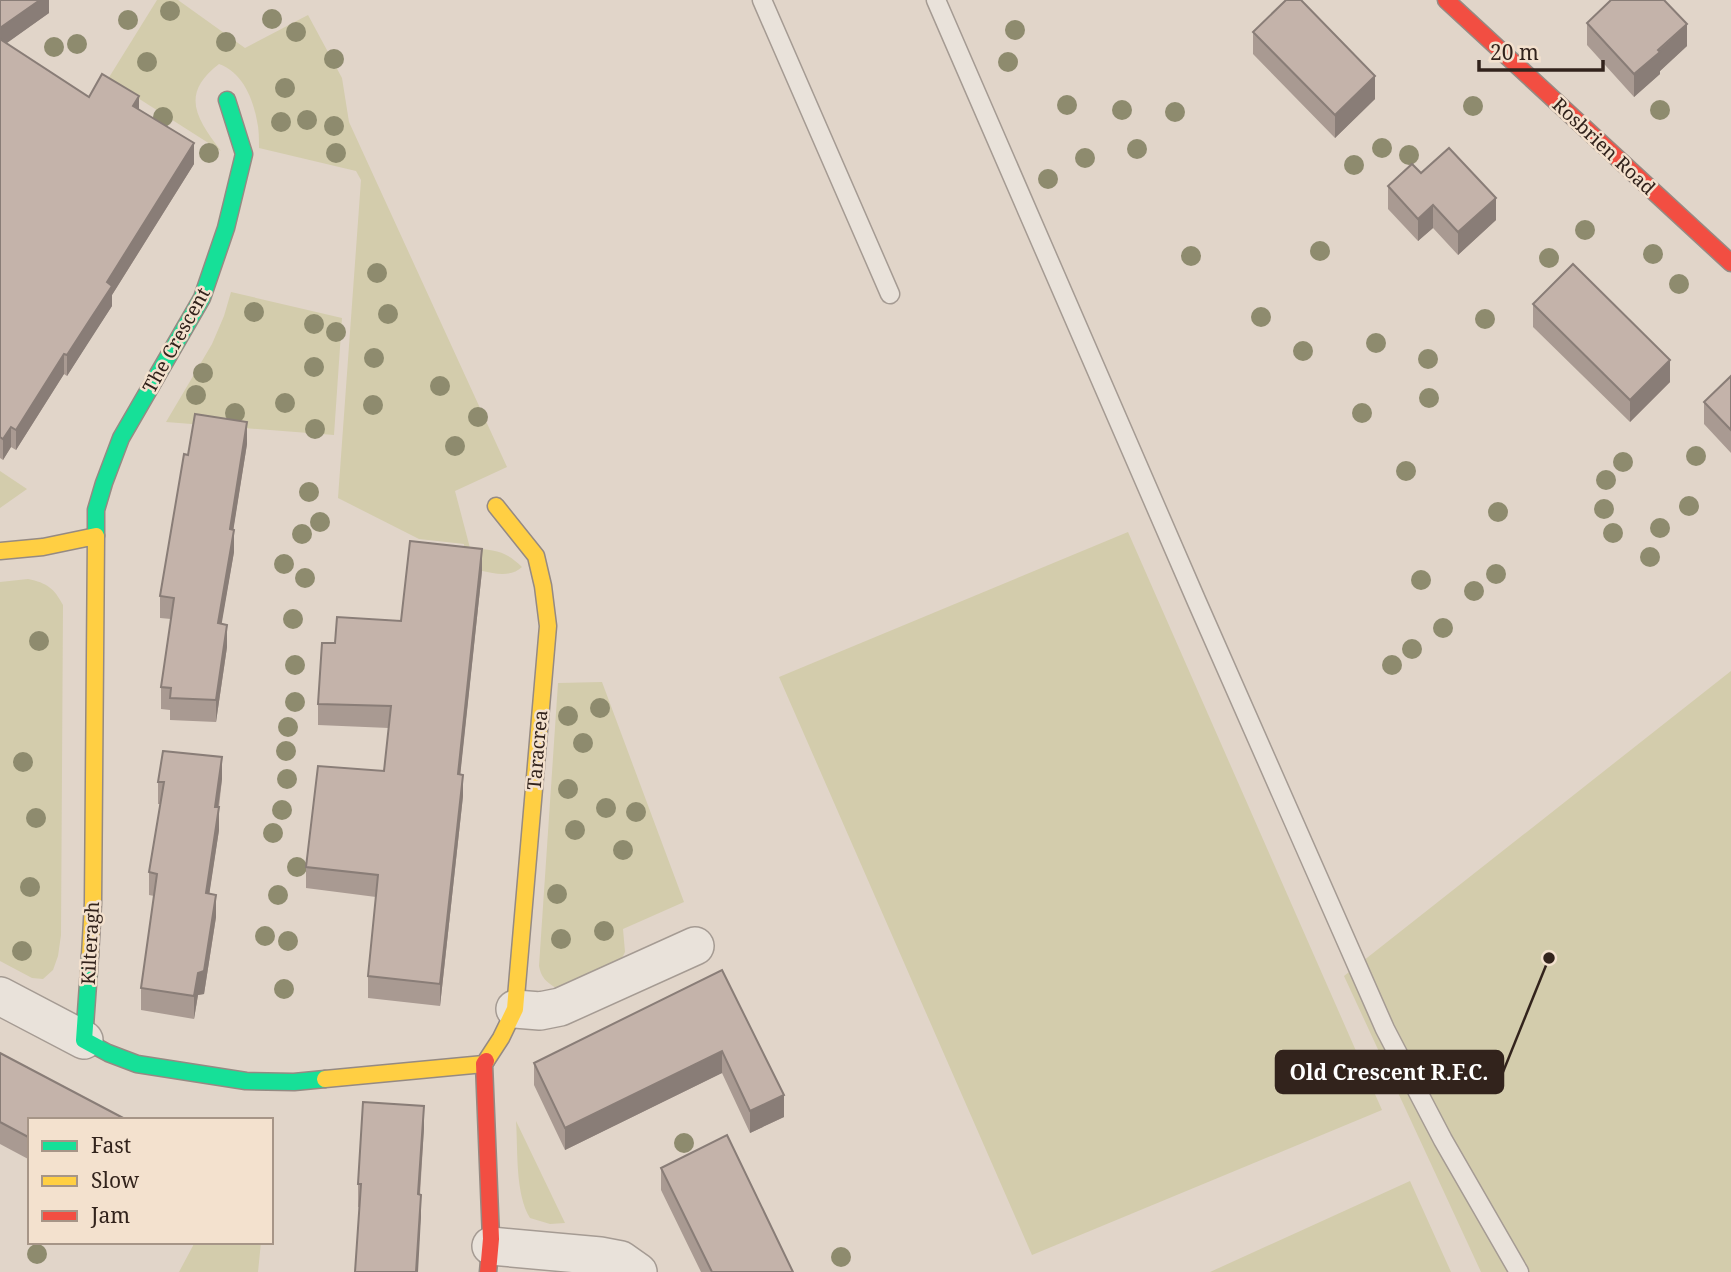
<svg xmlns="http://www.w3.org/2000/svg" width="1731" height="1272" font-family="'Noto Serif',serif">
  <style>
    .green { fill: #d3ccac }
    .lines { fill: none; stroke-linecap: round; stroke-linejoin: round }
    .lane-casing { stroke: #a59b93; stroke-width: 21 }
    .street-casing { stroke: #a59b93; stroke-width: 40 }
    .fast-casing { stroke: #958a83; stroke-width: 19 }
    .slow-casing { stroke: #958a83; stroke-width: 19 }
    .jam-casing { stroke: #958a83; stroke-width: 19 }
    .lane { stroke: #e9e2da; stroke-width: 18 }
    .street { stroke: #e9e2da; stroke-width: 37 }
    .fast { stroke: #16e098; stroke-width: 16 }
    .slow { stroke: #ffcf43; stroke-width: 16 }
    .jam { stroke: #f24e42; stroke-width: 16 }
    .tree { fill: #8e8b6e }
    .wall { fill: #a99a92 }
    .shaded-wall { fill: #897d77 }
    .building { fill: #c4b3aa; stroke: #897d77; stroke-width: 2 }
    .labels { text-anchor: middle; dominant-baseline: central; stroke-width: 5; stroke-linejoin: round; paint-order: stroke }
    .street-label { font-size: 19px; fill: #32231c; stroke: #f3e1ce }
    .leader { fill: none; stroke: #32231c; stroke-width: 2.5 }
    .callout-dot { fill: #32231c; stroke: #f3e1ce; stroke-width: 2.5 }
    .callout { fill: #32231c; stroke: #32231c; stroke-width: 2.5 }
    .callout-label { font-size: 21px; text-anchor: middle; font-weight: bold; fill: #fff }
  </style>
  <rect width="100%" height="100%" fill="#e1d5c9"/>
  <path class="green" d="M157 0H178L245 48 308 15 342 78 349 122 507 467 455 491 470 548C494 550 505 550 522 567 507 581 482 570 463 566L464 544 419 539 338 498 361 180 356 171 259 148C259 139 259 129 257 121 253 98 242 72 219 64 180 94 196 118 221 151L108 79Z
    M231 292 342 318 334 435 166 422 212 344 224 316Z
    M0 471 27 489 0 508Z
    M1128 532 1382 1110 1032 1255 779 677Z
    M28 579C47 583 54 588 63 605L61 935 58 956 53 970 43 979 32 978 0 961V582Z
    M1731 671V1272H1481L1344 976Z
    M602 682 684 902 623 929 625 952 622 958 556 988C546 982 541 977 539 966L558 683Z
    M516 1121 565 1223 550 1224 530 1218C515 1194 518 1150 516 1121Z
    M1410 1181 1451 1272H1210Z
    M195 1242H261L258 1272H179Z"/>
  <g class="lines">
    <defs>
      <path id="lane" d="M762 0 890 294
        M936 0 1197 602 1385 1029 1443 1140 1519 1272"/>
      <path id="street" d="M0 996 84 1040
        M515 1009 540 1011 560 1007 695 946
        M491 1246 600 1256 621 1260 638 1272"/>
      <path id="fast" d="M96 536V510L104 483 121 438 202 298 226 228 244 154 227 100
        M90 956 84 1040 108 1053 137 1064 246 1081 294 1082 325 1079"/>
      <path id="slow" d="M0 551 43 547 96 536 93 903 90 956
        M486 1061 501 1038 515 1009 548 626 543 586 536 556 496 506
        M325 1079 484 1064"/>
      <path id="jam" d="M1446 0 1731 263
        M486 1061 484 1064 491 1239 488 1272"/>
    </defs>
    <use href="#lane" class="lane-casing"/>
    <use href="#street" class="street-casing"/>
    <use href="#fast" class="fast-casing"/>
    <use href="#slow" class="slow-casing"/>
    <use href="#jam" class="jam-casing"/>
    <use href="#lane" class="lane"/>
    <use href="#street" class="street"/>
    <use href="#fast" class="fast"/>
    <use href="#slow" class="slow"/>
    <use href="#jam" class="jam"/>
  </g>
  <g class="tree">
    <circle cx="170" cy="11" r="10"/>
    <circle cx="272" cy="19" r="10"/>
    <circle cx="128" cy="20" r="10"/>
    <circle cx="1015" cy="30" r="10"/>
    <circle cx="296" cy="32" r="10"/>
    <circle cx="226" cy="42" r="10"/>
    <circle cx="77" cy="44" r="10"/>
    <circle cx="54" cy="47" r="10"/>
    <circle cx="334" cy="59" r="10"/>
    <circle cx="147" cy="62" r="10"/>
    <circle cx="1008" cy="62" r="10"/>
    <circle cx="285" cy="88" r="10"/>
    <circle cx="1067" cy="105" r="10"/>
    <circle cx="1473" cy="106" r="10"/>
    <circle cx="1122" cy="110" r="10"/>
    <circle cx="1660" cy="110" r="10"/>
    <circle cx="1175" cy="112" r="10"/>
    <circle cx="163" cy="117" r="10"/>
    <circle cx="307" cy="120" r="10"/>
    <circle cx="281" cy="122" r="10"/>
    <circle cx="334" cy="126" r="10"/>
    <circle cx="1382" cy="148" r="10"/>
    <circle cx="1137" cy="149" r="10"/>
    <circle cx="209" cy="153" r="10"/>
    <circle cx="336" cy="153" r="10"/>
    <circle cx="1409" cy="155" r="10"/>
    <circle cx="1085" cy="158" r="10"/>
    <circle cx="1354" cy="165" r="10"/>
    <circle cx="1048" cy="179" r="10"/>
    <circle cx="1585" cy="230" r="10"/>
    <circle cx="1320" cy="251" r="10"/>
    <circle cx="1653" cy="254" r="10"/>
    <circle cx="1191" cy="256" r="10"/>
    <circle cx="1549" cy="258" r="10"/>
    <circle cx="377" cy="273" r="10"/>
    <circle cx="1679" cy="284" r="10"/>
    <circle cx="254" cy="312" r="10"/>
    <circle cx="388" cy="314" r="10"/>
    <circle cx="1261" cy="317" r="10"/>
    <circle cx="1485" cy="319" r="10"/>
    <circle cx="314" cy="324" r="10"/>
    <circle cx="336" cy="332" r="10"/>
    <circle cx="1376" cy="343" r="10"/>
    <circle cx="1303" cy="351" r="10"/>
    <circle cx="374" cy="358" r="10"/>
    <circle cx="1428" cy="359" r="10"/>
    <circle cx="314" cy="367" r="10"/>
    <circle cx="203" cy="373" r="10"/>
    <circle cx="440" cy="386" r="10"/>
    <circle cx="196" cy="395" r="10"/>
    <circle cx="1429" cy="398" r="10"/>
    <circle cx="285" cy="403" r="10"/>
    <circle cx="373" cy="405" r="10"/>
    <circle cx="235" cy="413" r="10"/>
    <circle cx="1362" cy="413" r="10"/>
    <circle cx="478" cy="417" r="10"/>
    <circle cx="315" cy="429" r="10"/>
    <circle cx="455" cy="446" r="10"/>
    <circle cx="1696" cy="456" r="10"/>
    <circle cx="1623" cy="462" r="10"/>
    <circle cx="1406" cy="471" r="10"/>
    <circle cx="1606" cy="480" r="10"/>
    <circle cx="309" cy="492" r="10"/>
    <circle cx="1689" cy="506" r="10"/>
    <circle cx="1604" cy="509" r="10"/>
    <circle cx="1498" cy="512" r="10"/>
    <circle cx="320" cy="522" r="10"/>
    <circle cx="1660" cy="528" r="10"/>
    <circle cx="1613" cy="533" r="10"/>
    <circle cx="302" cy="534" r="10"/>
    <circle cx="1650" cy="557" r="10"/>
    <circle cx="284" cy="564" r="10"/>
    <circle cx="1496" cy="574" r="10"/>
    <circle cx="305" cy="578" r="10"/>
    <circle cx="1421" cy="580" r="10"/>
    <circle cx="1474" cy="591" r="10"/>
    <circle cx="293" cy="619" r="10"/>
    <circle cx="1443" cy="628" r="10"/>
    <circle cx="39" cy="641" r="10"/>
    <circle cx="1412" cy="649" r="10"/>
    <circle cx="295" cy="665" r="10"/>
    <circle cx="1392" cy="665" r="10"/>
    <circle cx="295" cy="702" r="10"/>
    <circle cx="600" cy="708" r="10"/>
    <circle cx="568" cy="716" r="10"/>
    <circle cx="288" cy="727" r="10"/>
    <circle cx="583" cy="743" r="10"/>
    <circle cx="286" cy="751" r="10"/>
    <circle cx="23" cy="762" r="10"/>
    <circle cx="287" cy="779" r="10"/>
    <circle cx="568" cy="789" r="10"/>
    <circle cx="606" cy="808" r="10"/>
    <circle cx="282" cy="810" r="10"/>
    <circle cx="636" cy="812" r="10"/>
    <circle cx="36" cy="818" r="10"/>
    <circle cx="575" cy="830" r="10"/>
    <circle cx="273" cy="833" r="10"/>
    <circle cx="623" cy="850" r="10"/>
    <circle cx="297" cy="867" r="10"/>
    <circle cx="30" cy="887" r="10"/>
    <circle cx="557" cy="894" r="10"/>
    <circle cx="278" cy="895" r="10"/>
    <circle cx="604" cy="931" r="10"/>
    <circle cx="265" cy="936" r="10"/>
    <circle cx="561" cy="939" r="10"/>
    <circle cx="288" cy="941" r="10"/>
    <circle cx="22" cy="951" r="10"/>
    <circle cx="284" cy="989" r="10"/>
    <circle cx="684" cy="1143" r="10"/>
    <circle cx="37" cy="1254" r="10"/>
    <circle cx="841" cy="1257" r="10"/>
  </g>
  <path class="wall" d="M0 0H49V13L6 43 89 97 139 109 194 164 112 295V306L89 341 67 376 64 374 16 450 11 447 3 460 0 458Z
    M1587 23 1687 46 1660 71V74L1634 97 1587 45Z
    M1253 32 1375 99 1335 138 1253 54Z
    M1421 173 1496 220 1458 255 1433 228 1418 241 1388 209V186Z
    M1533 304 1670 382 1630 422 1533 327Z
    M1731 376V453L1704 424V402Z
    M247 444 233 530 234 552 221 624 227 647 216 722 170 720V710L161 709V687L171 619 160 618V596L188 455Z
    M482 571 460 774 463 796 440 1006 368 998V976L376 897 306 888V867L384 771 389 728 318 725V704L335 643 401 621Z
    M222 779 219 807V830L209 894 216 917 204 994 198 995 194 1019 141 1010V988L154 896 149 895V872L160 804H158V782Z
    M722 970 784 1117 750 1133 722 1073 565 1150 534 1085V1063Z
    M0 1053 30 1120V1160L0 1144Z
    M424 1128 420 1195 421 1217 358 1207V1184Z
    M661 1168 793 1272H701L661 1190Z"/>
  <path class="shaded-wall" d="M40 0H49V13L0 48V28Z
    M1687 24V46L1660 71V74L1634 97V74Z
    M1375 76V99L1335 138V115Z
    M139 96V116L133 106Z
    M194 143V164L112 295V306L67 376V355L107 282Z
    M1496 198V220L1458 255V232Z
    M1433 205V228L1418 241V219Z
    M64 354V374L16 450V430Z
    M1670 360V382L1630 422V400Z
    M247 422V444L230 551V529Z
    M11 427V447L3 460V439Z
    M234 530V552L218 645V623Z
    M482 549V571L458 796V774Z
    M227 625V647L216 722V700Z
    M222 757V779L215 829V807Z
    M463 775V796L440 1006V984Z
    M219 807V830L206 916V893Z
    M216 895V917L204 994 198 995 194 1019V996L198 973Z
    M722 1051V1073L565 1150V1128Z
    M784 1095V1117L750 1133V1111Z
    M424 1106V1128L418 1217V1194Z
    M421 1195V1217L418 1272H416Z"/>
  <path class="building" d="M0 0H40L0 28Z
    M1286 0H1301L1375 76 1335 115 1253 32Z
    M1611 0H1664L1687 24 1658 50 1660 52 1634 74 1587 23Z
    M0 39 89 97 102 74 139 96 133 106 194 143 107 282 112 286 89 321 67 355 64 354 16 430 11 427 3 439 0 437Z
    M1449 148 1496 198 1458 232 1433 205 1418 219 1388 186 1412 164 1421 173Z
    M1573 264 1670 360 1630 400 1533 304Z
    M1731 376V430L1704 402Z
    M195 414 247 422 230 529 234 530 218 623 227 625 216 700 170 698 171 688 161 687 174 598 160 596 184 454 188 455Z
    M410 541 482 549 458 774 463 775 440 984 368 976 378 875 306 867 318 766 384 771 391 706 318 704 322 643H335L337 617 401 621Z
    M163 751 222 757 215 807H219L206 893 216 895 204 971 198 973 194 996 141 988 157 874 149 872 164 782H158Z
    M722 970 784 1095 750 1111 722 1051 565 1128 534 1063Z
    M0 1053 127 1120H30V1138L0 1122Z
    M363 1102 424 1106 418 1194 421 1195 416 1272H355L361 1184H358Z
    M727 1135 793 1272H712L661 1168Z"/>
  <g class="labels">
    <g class="street-label">
      <text transform="translate(1604 146) rotate(43)">Rosbrien Road</text>
      <text transform="translate(176 340) rotate(-61)">The Crescent</text>
      <text transform="translate(537 750) rotate(-85)">Taracrea</text>
      <text transform="translate(90 943) rotate(-87)">Kilteragh</text>
    </g>
  </g>
  <path class="leader" d="M1549 958L1503 1072"/>
  <circle class="callout-dot" cx="1549" cy="958" r="7"/>
  <rect class="callout" x="1276" y="1051" width="227" height="42" rx="7"/>
  <g class="callout-label">
    <text x="1389" y="1080">Old Crescent R.F.C.</text>
  </g>
  <rect x="28" y="1118" width="245" height="126" fill="#f3e1ce" stroke="#a69587" stroke-width="2"/>
  <rect x="42" y="1141" width="35" height="10" fill="#16e098" stroke="#a69587" stroke-width="2"/>
  <text x="91" y="1153" font-size="21" fill="#32231c">Fast</text>
  <rect x="42" y="1176" width="35" height="10" fill="#ffcf43" stroke="#a69587" stroke-width="2"/>
  <text x="91" y="1188" font-size="21" fill="#32231c">Slow</text>
  <rect x="42" y="1211" width="35" height="10" fill="#f24e42" stroke="#a69587" stroke-width="2"/>
  <text x="91" y="1223" font-size="21" fill="#32231c">Jam</text>
  <path d="M1479 60v10h124v-10" fill="none" stroke="#32231c" stroke-width="3.5"/>
  <text x="1490" y="60" font-size="21" fill="#32231c" stroke="#f3e1ce" stroke-width="5" paint-order="stroke">20 m</text>
</svg>
